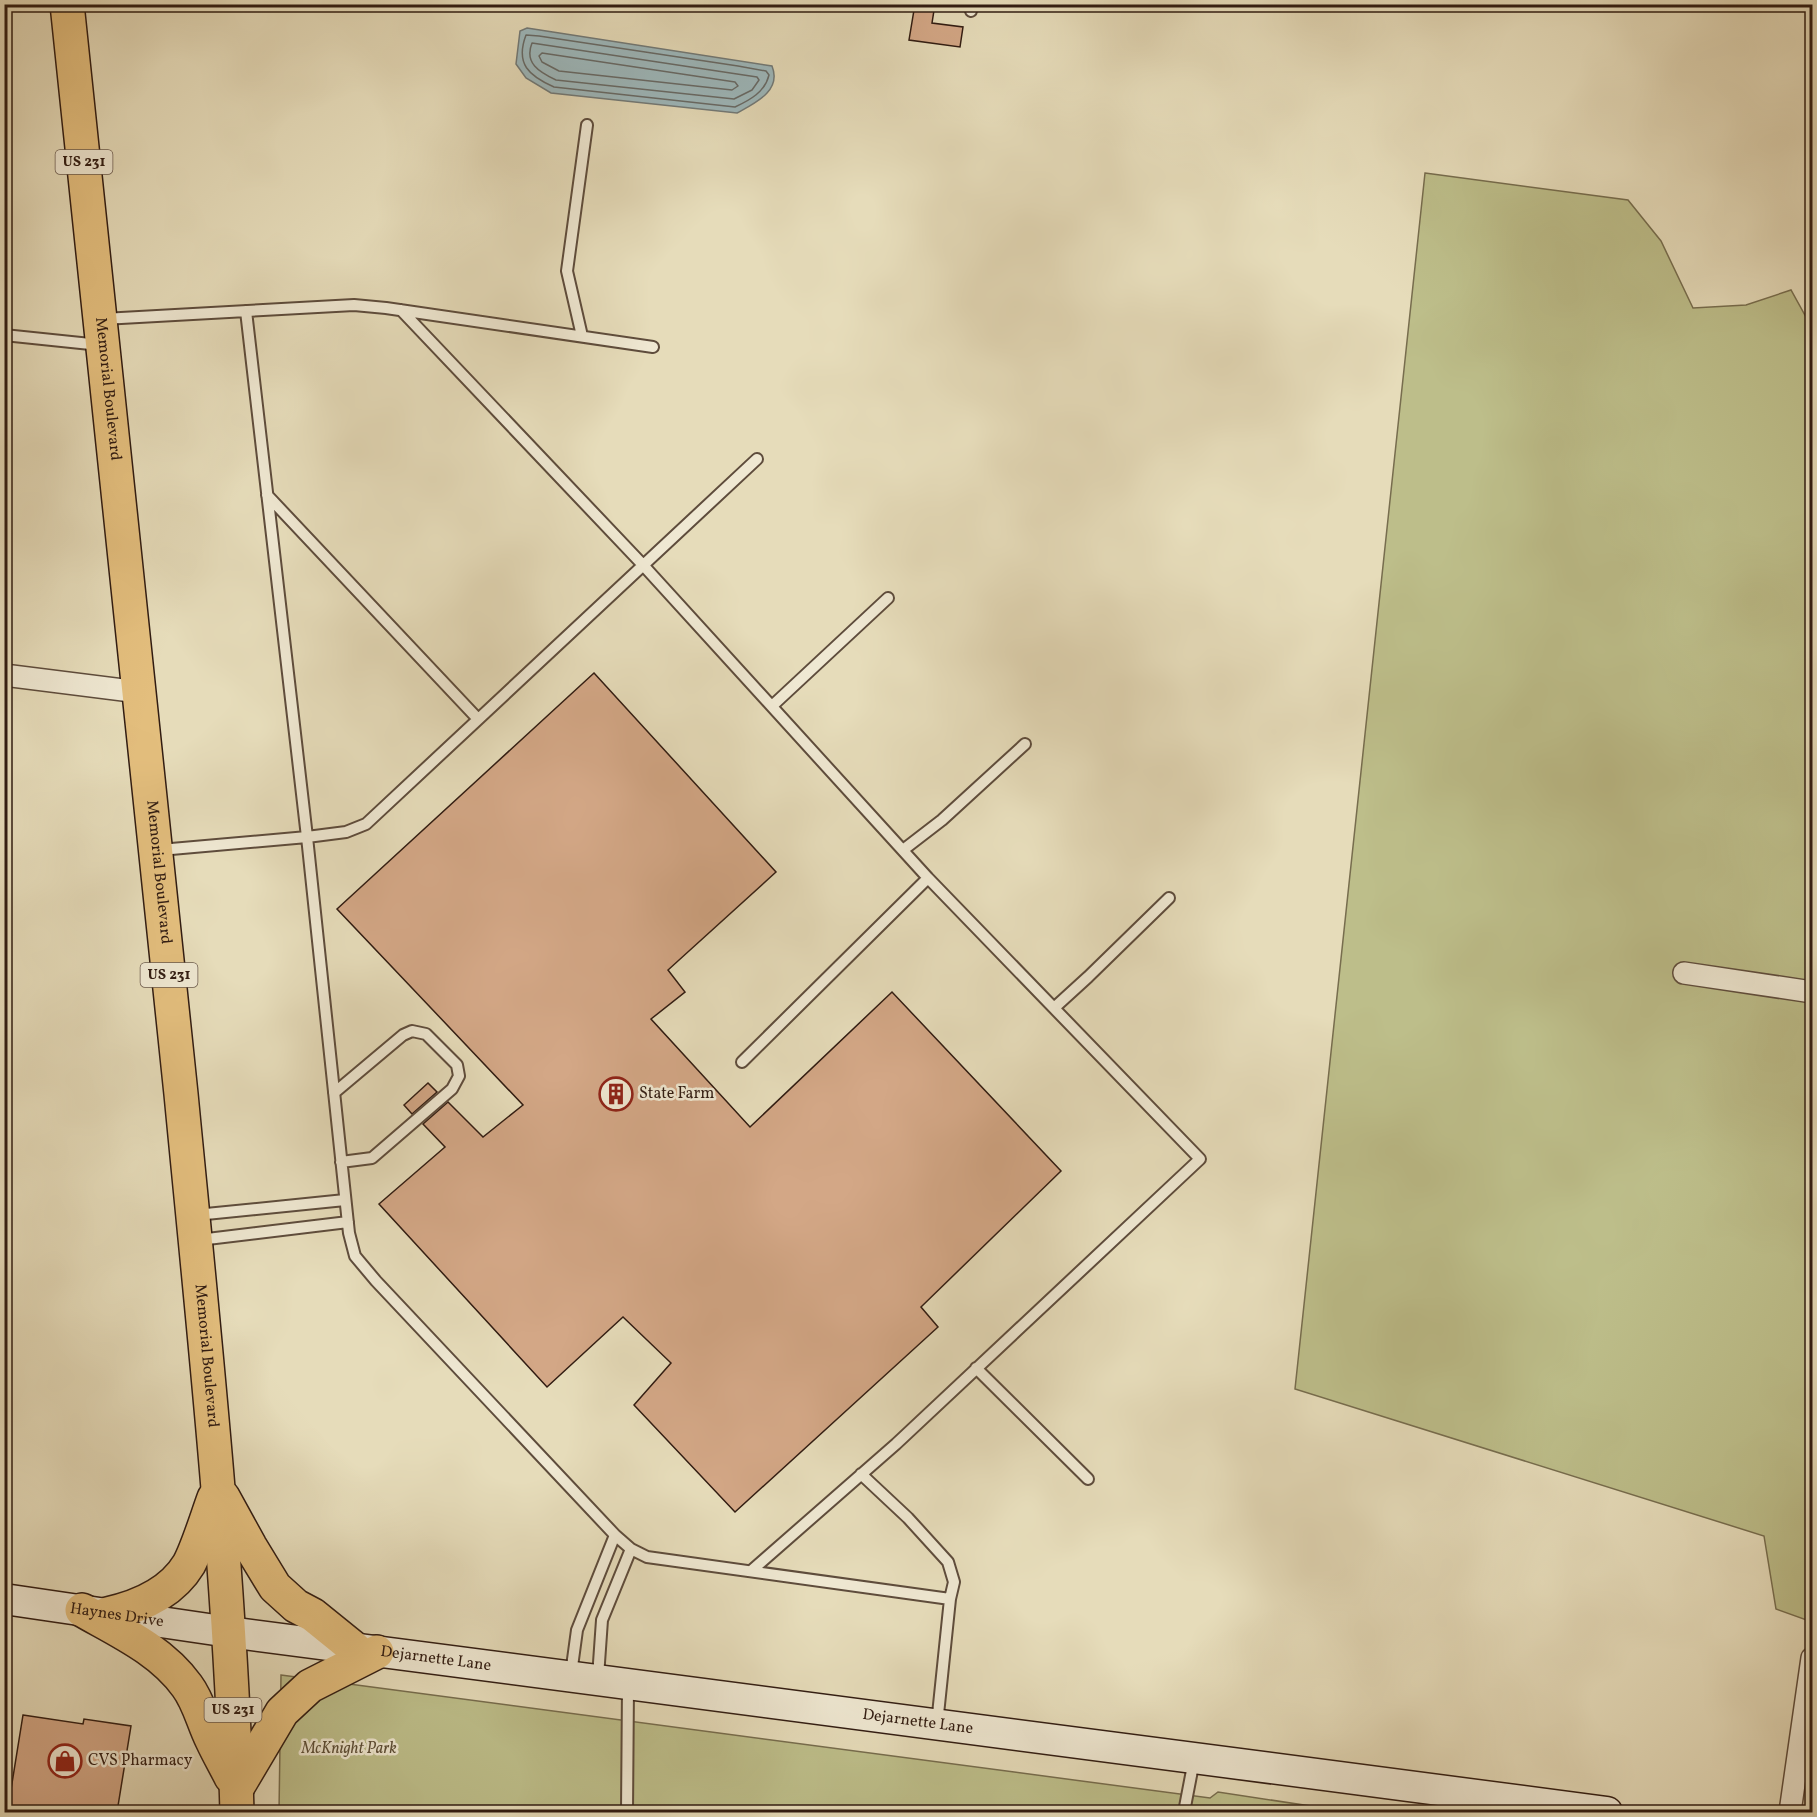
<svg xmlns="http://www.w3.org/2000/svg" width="1817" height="1817" font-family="Vollkorn,serif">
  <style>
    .green { fill: #bdbe8a; stroke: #776d4e; stroke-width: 1.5 }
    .water { fill: #9db8bc; stroke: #727a78; stroke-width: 1.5 }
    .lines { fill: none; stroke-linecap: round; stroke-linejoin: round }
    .shore { stroke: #676a67; stroke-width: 1.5 }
    .building { fill: #d3a786; stroke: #311c12; stroke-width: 1.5 }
    .lane-casing { stroke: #5e4c3c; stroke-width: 14 }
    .street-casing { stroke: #5e4c3c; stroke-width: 24 }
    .secondary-casing { stroke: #311c12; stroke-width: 33 }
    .primary-casing { stroke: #311c12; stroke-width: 36 }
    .lane { stroke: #efe8d2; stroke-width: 10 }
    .street { stroke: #efe8d2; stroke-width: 21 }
    .secondary { stroke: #efe8d2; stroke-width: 30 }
    .primary { stroke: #e3be7d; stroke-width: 33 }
    .labels { text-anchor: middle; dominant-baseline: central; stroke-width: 5; stroke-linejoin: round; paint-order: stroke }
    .shield { fill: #efe8d2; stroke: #6a594c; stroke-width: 1.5 }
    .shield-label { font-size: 15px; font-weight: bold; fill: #311c12 }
    .street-label { font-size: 16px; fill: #311c12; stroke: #efe8d2 }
    .poi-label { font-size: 16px; fill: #311c12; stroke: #efe8d2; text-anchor: start }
    .park-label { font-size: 16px; font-style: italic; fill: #5b4d36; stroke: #efe8d2 }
  </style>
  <rect width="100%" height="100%" fill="#e6dcba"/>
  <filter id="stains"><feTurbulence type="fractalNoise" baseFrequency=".00333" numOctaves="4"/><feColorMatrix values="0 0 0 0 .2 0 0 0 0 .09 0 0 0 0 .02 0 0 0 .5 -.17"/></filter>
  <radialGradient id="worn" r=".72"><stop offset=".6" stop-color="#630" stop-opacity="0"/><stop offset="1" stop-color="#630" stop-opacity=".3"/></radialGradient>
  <path class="green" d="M1425 173 1628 200 1661 241 1693 308 1746 305 1791 290 1812 328V1622L1776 1609 1764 1536 1295 1389Z
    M281 1675 1210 1798 1218 1792 1350 1812H279Z"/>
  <path class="water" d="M527 28 772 66C782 91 755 103 737 113L551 93 526 78 516 64 520 31Z"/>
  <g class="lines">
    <path class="shore" d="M526 35 539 36 738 66 766 71 769 75C765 92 750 100 735 107L554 87C529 76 515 64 526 35Z
      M532 43 737 74 757 77 759 80 752 90 734 99 556 80C539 72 524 63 532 43Z
      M542 53 735 82 738 86 732 90 559 71 542 62 539 56Z"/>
  </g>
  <path class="building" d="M915 4H935L932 23 963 27 960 47 909 40Z
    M594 673 776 872 668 970 685 992 651 1019 750 1127 892 992 1061 1171 921 1307 938 1327 735 1512 634 1405 671 1363 623 1317 547 1387 379 1204 445 1147 423 1124 448 1102 483 1137 523 1105 337 909Z
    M428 1083 437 1092 412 1114 404 1105Z
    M23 1715 83 1724 84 1719 131 1726 117 1812H19L20 1809 8 1808Z"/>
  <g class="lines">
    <defs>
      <path id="lane" d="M971 11 972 4
        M401 310 643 565 928 878 1200 1159 896 1444 751 1571
        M246 311 307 837 349 1233 355 1256 376 1281 615 1535 631 1549 647 1557 950 1599
        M103 319 354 305 386 308 653 347
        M4 335 100 345
        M582 336 567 271 587 125
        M267 495 478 719
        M772 706 888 598
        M160 850 307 837 346 832 366 824 757 459
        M903 850 942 820 1025 744
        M1054 1008 1088 977 1169 898
        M742 1062 928 878
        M334 1093 403 1035 412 1031 426 1034 457 1065 459 1076 452 1089 372 1158 341 1162
        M196 1215 345 1200
        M199 1240 348 1222
        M976 1368 1088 1479
        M861 1474 908 1518 948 1562 954 1582 950 1599 937 1724
        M571 1674 577 1630 615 1535
        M598 1677 602 1620 631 1549
        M627 1812 628 1687
        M1184 1812 1194 1760"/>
      <path id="street" d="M4 675 139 692
        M1684 973 1812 992
        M1790 1812 1812 1658"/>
      <g id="secondary">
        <path id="s1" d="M4 1599 229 1632 1607 1812"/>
      </g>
      <g id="primary">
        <path id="s2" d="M67 4C105 368 145 731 181 1094 204 1333 230 1572 237 1812"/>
        <path d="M223 1497 250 1546 275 1587 296 1606 313 1615 355 1649"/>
        <path d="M82 1610C119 1631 161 1650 187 1686 199 1702 203 1722 212 1740 218 1753 225 1765 231 1777"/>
        <path d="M107 1614C139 1607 171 1594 189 1564 198 1547 207 1517 214 1498"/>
        <path d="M237 1788 282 1712 310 1686 377 1652"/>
      </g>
    </defs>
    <use href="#lane" class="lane-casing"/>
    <use href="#street" class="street-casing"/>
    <use href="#secondary" class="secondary-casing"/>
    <use href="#primary" class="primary-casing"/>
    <use href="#lane" class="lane"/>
    <use href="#street" class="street"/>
    <use href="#secondary" class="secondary"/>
    <use href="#primary" class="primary"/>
  </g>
  <defs>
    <symbol id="building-ring" viewBox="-11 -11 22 22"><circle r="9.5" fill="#efe8d2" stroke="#8f2418" stroke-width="1.5"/><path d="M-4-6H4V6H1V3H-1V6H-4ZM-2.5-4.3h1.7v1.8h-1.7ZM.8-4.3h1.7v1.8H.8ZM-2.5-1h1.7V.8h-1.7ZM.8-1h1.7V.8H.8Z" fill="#8f2418"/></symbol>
    <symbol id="shop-ring" viewBox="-11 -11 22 22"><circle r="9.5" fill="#efe8d2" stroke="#8f2418" stroke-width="1.5"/><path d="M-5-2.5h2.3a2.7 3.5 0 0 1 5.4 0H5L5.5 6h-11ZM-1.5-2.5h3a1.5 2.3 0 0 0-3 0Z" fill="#8f2418"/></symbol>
  </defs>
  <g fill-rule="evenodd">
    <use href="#building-ring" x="597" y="1075" width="38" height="38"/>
    <use href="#shop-ring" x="46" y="1742" width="38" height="38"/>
  </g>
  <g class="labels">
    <g class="shield">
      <rect x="55.5" y="150" width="57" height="24" rx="4.5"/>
      <rect x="140.5" y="963" width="57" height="24" rx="4.5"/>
      <rect x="204.5" y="1698" width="57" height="24" rx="4.5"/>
    </g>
    <g class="shield-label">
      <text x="84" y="162">US 231</text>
      <text x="169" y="975">US 231</text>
      <text x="233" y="1710">US 231</text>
    </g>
    <g class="street-label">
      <text stroke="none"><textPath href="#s2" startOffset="387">Memorial Boulevard</textPath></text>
      <text stroke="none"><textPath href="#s2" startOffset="873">Memorial Boulevard</textPath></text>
      <text stroke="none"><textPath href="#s2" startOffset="1359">Memorial Boulevard</textPath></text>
      <text stroke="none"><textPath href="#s1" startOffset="114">Haynes Drive</textPath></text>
      <text stroke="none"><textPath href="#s1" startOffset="436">Dejarnette Lane</textPath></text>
      <text stroke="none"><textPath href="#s1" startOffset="922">Dejarnette Lane</textPath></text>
    </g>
    <g class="poi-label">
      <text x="639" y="1094">State Farm</text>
      <text x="88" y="1761">CVS Pharmacy</text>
    </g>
    <g class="park-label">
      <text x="349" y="1749">McKnight Park</text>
    </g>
  </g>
  <rect width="1817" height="1817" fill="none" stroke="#e6dcba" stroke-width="24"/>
  <rect x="6" y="6" width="1805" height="1805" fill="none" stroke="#311c12" stroke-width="3"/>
  <rect x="12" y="12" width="1793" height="1793" fill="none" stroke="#311c12" stroke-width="1.5"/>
  <rect width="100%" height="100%" filter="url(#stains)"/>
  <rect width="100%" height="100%" fill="url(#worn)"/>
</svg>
